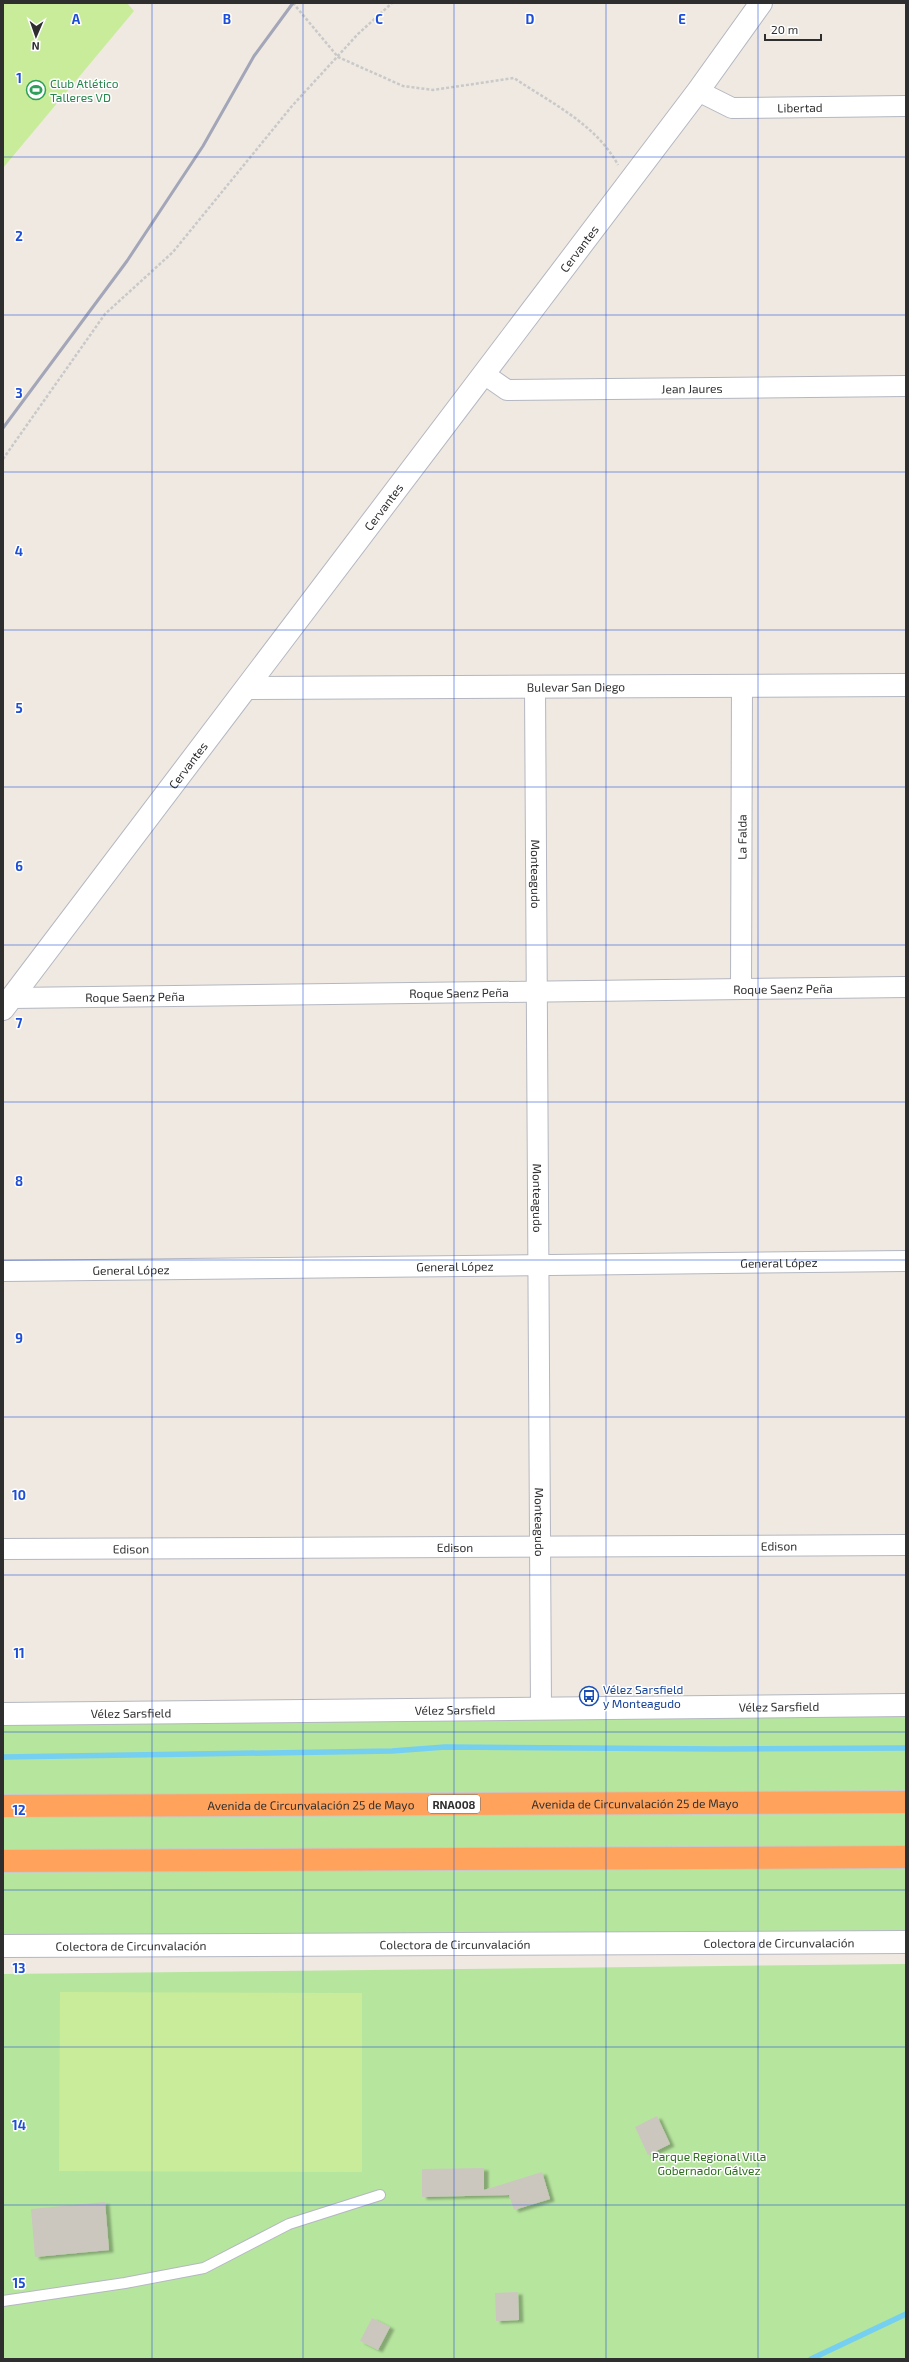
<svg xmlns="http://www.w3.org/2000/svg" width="909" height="2362" font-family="'Exo 2',sans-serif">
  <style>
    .green { fill: #b6e59e }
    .pitch { fill: #c9ec9a }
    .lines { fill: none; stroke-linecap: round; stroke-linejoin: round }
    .stream { stroke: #75cff0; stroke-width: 5.5 }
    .building { fill: #cbc7bf; filter: url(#shadow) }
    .service-casing { stroke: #b4b7c1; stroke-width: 12 }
    .minor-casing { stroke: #b4b7c1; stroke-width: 22 }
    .tertiary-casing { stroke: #b4b7c1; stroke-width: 24 }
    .secondary-casing { stroke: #b4b7c1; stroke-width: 24 }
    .motorway-casing { stroke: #c9c9c9; stroke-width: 24 }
    .path { stroke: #c9c9c9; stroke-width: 2.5; stroke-dasharray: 3 2; stroke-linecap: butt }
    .service { stroke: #fff; stroke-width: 10 }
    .minor { stroke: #fff; stroke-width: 20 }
    .tertiary { stroke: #fff; stroke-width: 22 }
    .secondary { stroke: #fff; stroke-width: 22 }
    .motorway { stroke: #ffa35c; stroke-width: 22 }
    .rail { stroke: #a3a6b8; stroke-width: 3 }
    .grid { fill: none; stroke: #1d4ed8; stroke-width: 1; stroke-opacity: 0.55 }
    .labels { text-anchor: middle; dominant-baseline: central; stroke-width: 3; stroke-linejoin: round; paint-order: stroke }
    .shield { fill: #fff; stroke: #6d6d6d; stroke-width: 1 }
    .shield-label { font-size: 11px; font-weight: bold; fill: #2e2e2e }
    .leisure-label { font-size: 12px; fill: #27864d; stroke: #fff; text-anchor: start }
    .street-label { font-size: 12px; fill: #2e2e2e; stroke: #fff }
    .transit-label { font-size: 12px; fill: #164399; stroke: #fff; text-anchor: start }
    .park-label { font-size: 12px; fill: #2c6e1b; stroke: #fff }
    .grid-label { font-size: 13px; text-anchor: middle; font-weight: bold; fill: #1d4ed8; stroke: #fff; stroke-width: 3; stroke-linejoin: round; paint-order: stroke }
  </style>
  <defs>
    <filter id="shadow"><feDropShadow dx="4.5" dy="2.5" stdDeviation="1" flood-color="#0004"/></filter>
  </defs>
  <rect width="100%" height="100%" fill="#efe9e1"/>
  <path class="green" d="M906 1705V1942L3 1946V1714Z
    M906 1964V2359H3V1974Z"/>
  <path class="pitch" d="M3 3H127L134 11 3 168Z
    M60 1992 362 1993V2172L59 2171Z"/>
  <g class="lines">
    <path class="stream" d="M3 1757 392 1751 445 1747 721 1749 906 1748
      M811 2359 906 2314"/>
  </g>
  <path class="building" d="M657 2116 670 2144 648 2155 635 2127Z
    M484 2168V2190L542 2172 550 2199 514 2210 509 2195 422 2197V2169Z
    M105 2202 109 2250 35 2257 31 2209Z
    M518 2292 519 2320 496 2321 495 2293Z
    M372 2318 390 2327 378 2350 360 2341Z"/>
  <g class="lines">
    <defs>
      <path id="service" d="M3 2301 125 2283 204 2268 289 2224 380 2195"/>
      <g id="minor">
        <path id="s1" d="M698 91 732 108 906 106"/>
        <path id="s2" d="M484 374 507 390 906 386"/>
        <path id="s3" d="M535 686 541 1709"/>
        <path id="s4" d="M741 989 742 685"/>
        <path id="s5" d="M11 998 906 987"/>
        <path id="s6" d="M3 1271 906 1261"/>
        <path id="s7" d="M3 1549 906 1545"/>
      </g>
      <g id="tertiary">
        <path id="s8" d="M247 688 906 685"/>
        <path id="s9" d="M3 1009 698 91 761 3"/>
      </g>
      <g id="secondary">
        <path id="s10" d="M3 1714 906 1705"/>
        <path id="s11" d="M3 1946 906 1942"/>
      </g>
      <g id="motorway">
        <path id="s12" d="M3 1806 906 1802"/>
        <path d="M3 1861 906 1857"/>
      </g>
    </defs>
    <use href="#service" class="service-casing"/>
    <use href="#minor" class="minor-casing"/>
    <use href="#tertiary" class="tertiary-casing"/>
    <use href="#secondary" class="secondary-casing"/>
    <use href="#motorway" class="motorway-casing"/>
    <path class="path" d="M293 3 338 57 403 86 433 90 514 78C551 103 596 124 618 165
      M3 459 105 314 173 252 292 106 358 34 392 3"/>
    <use href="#service" class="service"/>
    <use href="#minor" class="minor"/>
    <use href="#tertiary" class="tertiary"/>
    <use href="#secondary" class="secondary"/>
    <use href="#motorway" class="motorway"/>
    <path class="rail" d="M3 428 127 261 203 146 254 56 293 3"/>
  </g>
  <path class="grid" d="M152 3V2359M303 3V2359M454 3V2359M606 3V2359M758 3V2359M3 157H906M3 315H906M3 472H906M3 630H906M3 787H906M3 945H906M3 1102H906M3 1260H906M3 1417H906M3 1575H906M3 1732H906M3 1890H906M3 2047H906M3 2205H906"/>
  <defs>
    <symbol id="stadium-ring" viewBox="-11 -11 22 22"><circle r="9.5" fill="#fff" stroke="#2e9e5b" stroke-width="1.5"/><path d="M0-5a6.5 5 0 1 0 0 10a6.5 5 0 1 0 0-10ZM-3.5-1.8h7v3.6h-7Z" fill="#2e9e5b"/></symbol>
    <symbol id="bus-ring" viewBox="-11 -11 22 22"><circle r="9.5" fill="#fff" stroke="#1a4fb4" stroke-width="1.5"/><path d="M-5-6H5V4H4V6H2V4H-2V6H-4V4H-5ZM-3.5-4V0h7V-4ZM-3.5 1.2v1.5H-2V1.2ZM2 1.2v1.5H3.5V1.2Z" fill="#1a4fb4"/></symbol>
  </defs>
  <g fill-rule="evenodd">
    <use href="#stadium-ring" x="25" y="79" width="22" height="22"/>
    <use href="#bus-ring" x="578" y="1685" width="22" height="22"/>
  </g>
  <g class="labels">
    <rect class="shield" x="428" y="1795" width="52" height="18" rx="3"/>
    <g class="shield-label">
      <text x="454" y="1804">RNA008</text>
    </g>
    <g class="leisure-label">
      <text x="50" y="83">Club Atlético<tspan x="50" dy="14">Talleres VD</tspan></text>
    </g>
    <g class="street-label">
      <text stroke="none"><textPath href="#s1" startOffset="106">Libertad</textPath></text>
      <text stroke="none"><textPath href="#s9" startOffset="954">Cervantes</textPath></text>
      <text stroke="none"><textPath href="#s2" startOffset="213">Jean Jaures</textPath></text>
      <text stroke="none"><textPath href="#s9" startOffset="630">Cervantes</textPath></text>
      <text stroke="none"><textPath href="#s8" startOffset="329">Bulevar San Diego</textPath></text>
      <text stroke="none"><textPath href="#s9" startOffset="306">Cervantes</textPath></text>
      <text stroke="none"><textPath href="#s4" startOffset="152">La Falda</textPath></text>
      <text stroke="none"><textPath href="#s3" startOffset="188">Monteagudo</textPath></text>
      <text stroke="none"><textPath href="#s5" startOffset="772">Roque Saenz Peña</textPath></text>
      <text stroke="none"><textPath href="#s5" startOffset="448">Roque Saenz Peña</textPath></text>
      <text stroke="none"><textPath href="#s5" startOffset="124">Roque Saenz Peña</textPath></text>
      <text stroke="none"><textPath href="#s3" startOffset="512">Monteagudo</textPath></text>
      <text stroke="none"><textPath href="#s6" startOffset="776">General López</textPath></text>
      <text stroke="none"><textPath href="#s6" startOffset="452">General López</textPath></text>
      <text stroke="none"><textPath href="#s6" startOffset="128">General López</textPath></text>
      <text stroke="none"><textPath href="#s3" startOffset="836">Monteagudo</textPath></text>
      <text stroke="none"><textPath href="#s7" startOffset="776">Edison</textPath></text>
      <text stroke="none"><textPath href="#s7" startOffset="452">Edison</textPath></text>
      <text stroke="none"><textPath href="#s7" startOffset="128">Edison</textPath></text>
      <text stroke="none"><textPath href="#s10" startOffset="776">Vélez Sarsfield</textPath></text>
      <text stroke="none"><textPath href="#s10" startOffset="452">Vélez Sarsfield</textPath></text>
      <text stroke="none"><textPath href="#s10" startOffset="128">Vélez Sarsfield</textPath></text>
      <text stroke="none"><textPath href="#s12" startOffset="632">Avenida de Circunvalación 25 de Mayo</textPath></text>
      <text stroke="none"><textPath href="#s12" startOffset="308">Avenida de Circunvalación 25 de Mayo</textPath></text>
      <text stroke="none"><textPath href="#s11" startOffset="776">Colectora de Circunvalación</textPath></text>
      <text stroke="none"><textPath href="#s11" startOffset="452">Colectora de Circunvalación</textPath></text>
      <text stroke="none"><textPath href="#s11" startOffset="128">Colectora de Circunvalación</textPath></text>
    </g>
    <g class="transit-label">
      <text x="603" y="1689">Vélez Sarsfield<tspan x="603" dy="14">y Monteagudo</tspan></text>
    </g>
    <g class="park-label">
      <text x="709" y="2156">Parque Regional Villa<tspan x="709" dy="14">Gobernador Gálvez</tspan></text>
    </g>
  </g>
  <g class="grid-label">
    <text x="76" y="24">A</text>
    <text x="227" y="24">B</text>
    <text x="379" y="24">C</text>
    <text x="530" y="24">D</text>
    <text x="682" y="24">E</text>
    <text x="19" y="83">1</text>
    <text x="19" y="241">2</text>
    <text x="19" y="398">3</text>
    <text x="19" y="556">4</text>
    <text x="19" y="713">5</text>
    <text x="19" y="871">6</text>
    <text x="19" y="1028">7</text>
    <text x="19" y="1186">8</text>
    <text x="19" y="1343">9</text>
    <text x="19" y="1500">10</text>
    <text x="19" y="1658">11</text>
    <text x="19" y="1815">12</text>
    <text x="19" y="1973">13</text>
    <text x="19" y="2130">14</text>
    <text x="19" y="2288">15</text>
  </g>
  <rect width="909" height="2362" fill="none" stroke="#2e2e2e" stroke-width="8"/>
  <g transform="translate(36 36) rotate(182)" stroke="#ffffff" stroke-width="3" paint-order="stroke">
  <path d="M0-3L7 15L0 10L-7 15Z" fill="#2e2e2e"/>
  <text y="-6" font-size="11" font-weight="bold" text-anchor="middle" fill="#2e2e2e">N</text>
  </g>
  <path d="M765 34v6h56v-6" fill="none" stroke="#2e2e2e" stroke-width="2"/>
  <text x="771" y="34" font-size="12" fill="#2e2e2e" stroke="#ffffff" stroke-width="3" paint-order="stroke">20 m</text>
</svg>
